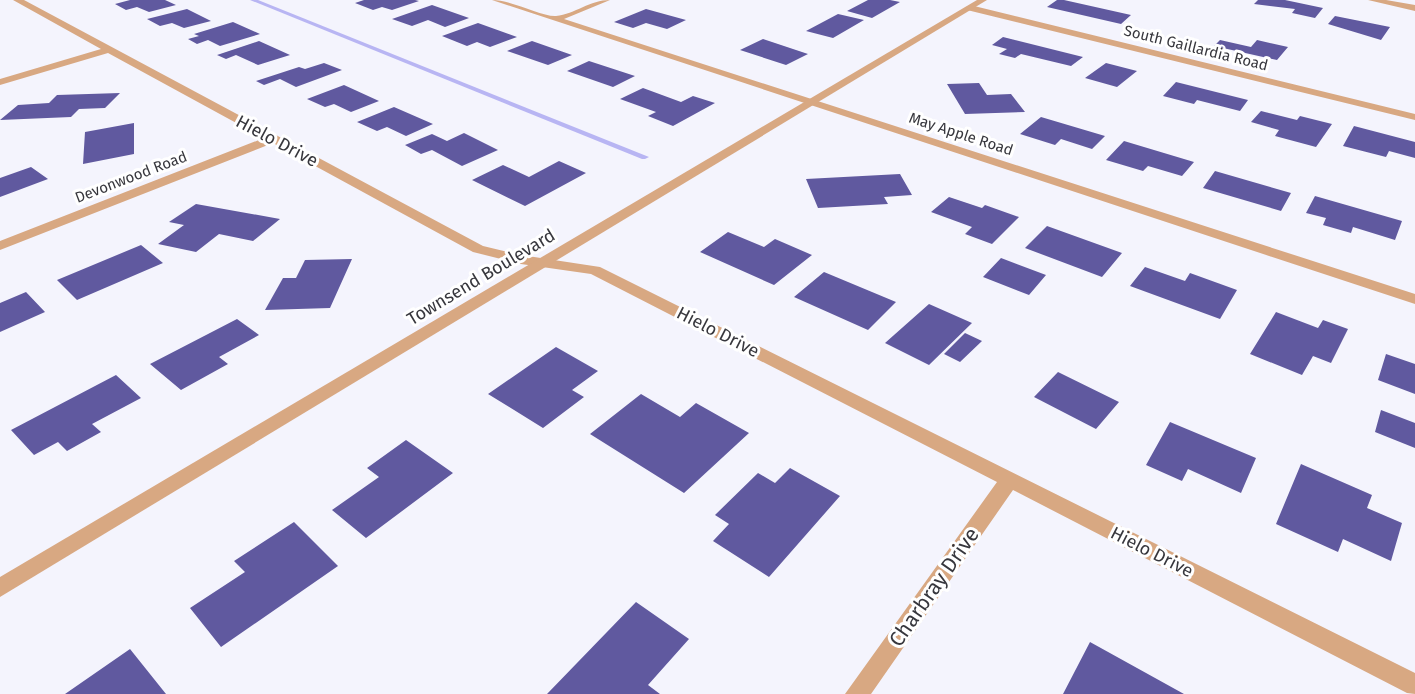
<svg xmlns="http://www.w3.org/2000/svg" width="1415" height="694" font-family="'Fira Sans',sans-serif">
  <style>
    .lines { fill: none; stroke-linecap: round; stroke-linejoin: round }
    .stream { fill: #b8b5f3; fill-rule: evenodd }
    .building { fill: #60599f }
    .minor { fill: #d8a882; fill-rule: evenodd }
    .tertiary { fill: #d8a882; fill-rule: evenodd }
    .labels { text-anchor: middle; dominant-baseline: central; stroke-width: 6; stroke-linejoin: round; paint-order: stroke }
    .far-street-label { font-size: 15px; fill: #37373d; stroke: #fff }
    .street-label { font-size: 18px; fill: #37373d; stroke: #fff }
    .near-street-label { font-size: 21px; fill: #37373d; stroke: #fff }
  </style>
  <rect width="100%" height="100%" fill="#f4f4fd"/>
  <g class="lines">
    <path class="stream" d="M250 0H258L649 157 645 159H642Z"/>
  </g>
  <path class="building" d="M130 0H165L176 5 149 12 137 7 126 10 115 4Z
    M364 0H415L419 1 392 10 382 7 373 10 355 3Z
    M868 0H890L900 2 872 18 847 11Z
    M1057 0H1064L1131 15 1121 24 1047 7Z
    M1258 0H1285L1323 8 1315 18 1292 13 1295 9 1254 4Z
    M432 5 469 18 445 27 428 20 412 26 392 19Z
    M187 9 211 21 184 28 172 23 160 26 147 19Z
    M646 9 686 20 667 29 646 23 633 28 614 22Z
    M838 14 864 20 833 38 806 31Z
    M1335 16 1390 27 1381 40 1328 24Z
    M233 22 260 34 220 46 208 40 197 44 188 39 199 36 194 34Z
    M478 23 517 37 490 47 477 42 467 46 442 36Z
    M1003 37 1083 57 1071 66 1021 54 1015 58 999 54 1007 49 992 45Z
    M763 39 808 54 786 65 740 50Z
    M1220 40 1251 47 1257 40 1288 47 1277 60 1214 46Z
    M259 41 290 55 258 65 236 55 226 59 217 55Z
    M532 41 572 55 548 65 507 51Z
    M589 61 635 76 613 87 567 71Z
    M324 63 342 70 296 87 280 79 264 85 256 81 299 67 305 69Z
    M1106 63 1137 71 1117 87 1085 78Z
    M1176 82 1248 100 1240 111 1197 100 1194 104 1163 96Z
    M979 83 987 95 1011 94 1025 112 965 114 947 84Z
    M344 85 379 101 351 112 334 104 325 107 307 99Z
    M643 88 681 102 693 96 715 103 673 126 648 116 656 112 620 99Z
    M120 93 105 108 79 109 71 117 0 120 18 105 49 103 57 95Z
    M394 107 433 124 406 136 387 127 377 131 357 122Z
    M1261 111 1297 120 1300 116 1332 124 1316 147 1275 136 1279 130 1251 122Z
    M1041 117 1105 136 1092 149 1061 139 1055 145 1020 134Z
    M134 123V154L83 164 85 132Z
    M1354 126 1415 142V158L1389 151 1386 157 1343 146Z
    M464 133 498 150 462 166 432 150 421 154 405 145 432 134 447 141Z
    M1124 141 1194 162 1182 176 1148 166 1143 171 1106 160Z
    M559 161 586 173 525 206 472 180 503 165 529 177Z
    M31 167 48 179 0 197V178Z
    M1215 171 1291 193 1281 211 1203 188Z
    M900 174 912 195 884 197 888 204 818 208 806 179Z
    M1315 196 1402 221 1395 240 1353 227 1351 233 1323 225 1326 218 1306 213Z
    M949 197 982 208 985 205 1019 217 992 244 965 234 972 227 931 212Z
    M196 204 280 219 253 241 219 234 196 252 158 244 184 225 169 222Z
    M1047 226 1122 253 1102 277 1025 248Z
    M728 232 764 247 775 239 812 255 774 285 700 252Z
    M141 245 163 263 77 300 57 280Z
    M1001 258 1046 275 1029 295 983 277Z
    M352 259 330 308 265 310 283 278H296L305 260Z
    M1145 267 1185 281 1190 273 1237 290 1220 319 1130 286Z
    M824 272 896 302 868 330 794 297Z
    M26 292 45 312 0 332V303Z
    M929 304 972 323 929 365 885 343Z
    M1276 312 1318 328 1323 320 1348 329 1331 363 1313 356 1302 375 1250 354Z
    M237 319 259 335 219 357 228 364 181 390 150 364Z
    M965 333 982 341 960 362 944 354Z
    M556 347 598 371 572 390 584 397 543 428 488 394Z
    M1386 354 1415 364V394L1378 380Z
    M1058 372 1119 402 1096 429 1034 397Z
    M116 375 141 398 92 424 101 432 67 451 58 442 34 455 11 430Z
    M641 394 680 417 696 403 749 433 684 493 590 434Z
    M1381 410 1415 423V448L1375 432Z
    M1170 422 1256 458 1241 493 1188 469 1182 481 1146 465Z
    M406 440 453 473 366 538 332 510 379 477 367 468Z
    M1301 464 1372 495 1367 508 1402 523 1391 561 1343 539 1338 552 1276 524Z
    M790 468 840 496 769 577 713 541 729 524 715 515 758 473 775 483Z
    M294 522 338 566 221 647 190 608 245 572 234 561Z
    M636 602 689 639 648 685 660 694H547Z
    M1090 642 1184 694H1063Z
    M130 649 166 694H65Z"/>
  <g class="lines">
    <path class="minor" d="M13 0H24L483 246 521 255 600 267 1415 673V694L1407 693 1013 490 871 694H845L997 482 591 274 521 264 473 252 273 143 0 250V241L264 138 108 53 0 85V79L101 49Z
      M492 0C512 0 542 17 556 16 575 14 590 0 610 0L564 19 1415 294V304Z
      M1368 0H1386L1415 5V11Z
      M970 5 1415 114V120L967 10 965 8Z"/>
    <path class="tertiary" d="M977 0H987L0 597V577Z"/>
  </g>
  <g class="labels">
    <g class="far-street-label">
      <text transform="translate(1196 48) rotate(14)">South Gaillardia Road</text>
      <text transform="translate(961 134) rotate(18)">May Apple Road</text>
      <text transform="translate(131 177) rotate(-21)">Devonwood Road</text>
    </g>
    <g class="street-label">
      <text transform="translate(277 141) rotate(28)">Hielo Drive</text>
      <text transform="translate(481 277) rotate(-31)">Townsend Boulevard</text>
      <text transform="translate(718 332) rotate(27)">Hielo Drive</text>
      <text transform="translate(1152 552) rotate(27)">Hielo Drive</text>
    </g>
    <g class="near-street-label">
      <text transform="translate(934 587) rotate(-55)">Charbray Drive</text>
    </g>
  </g>
</svg>
